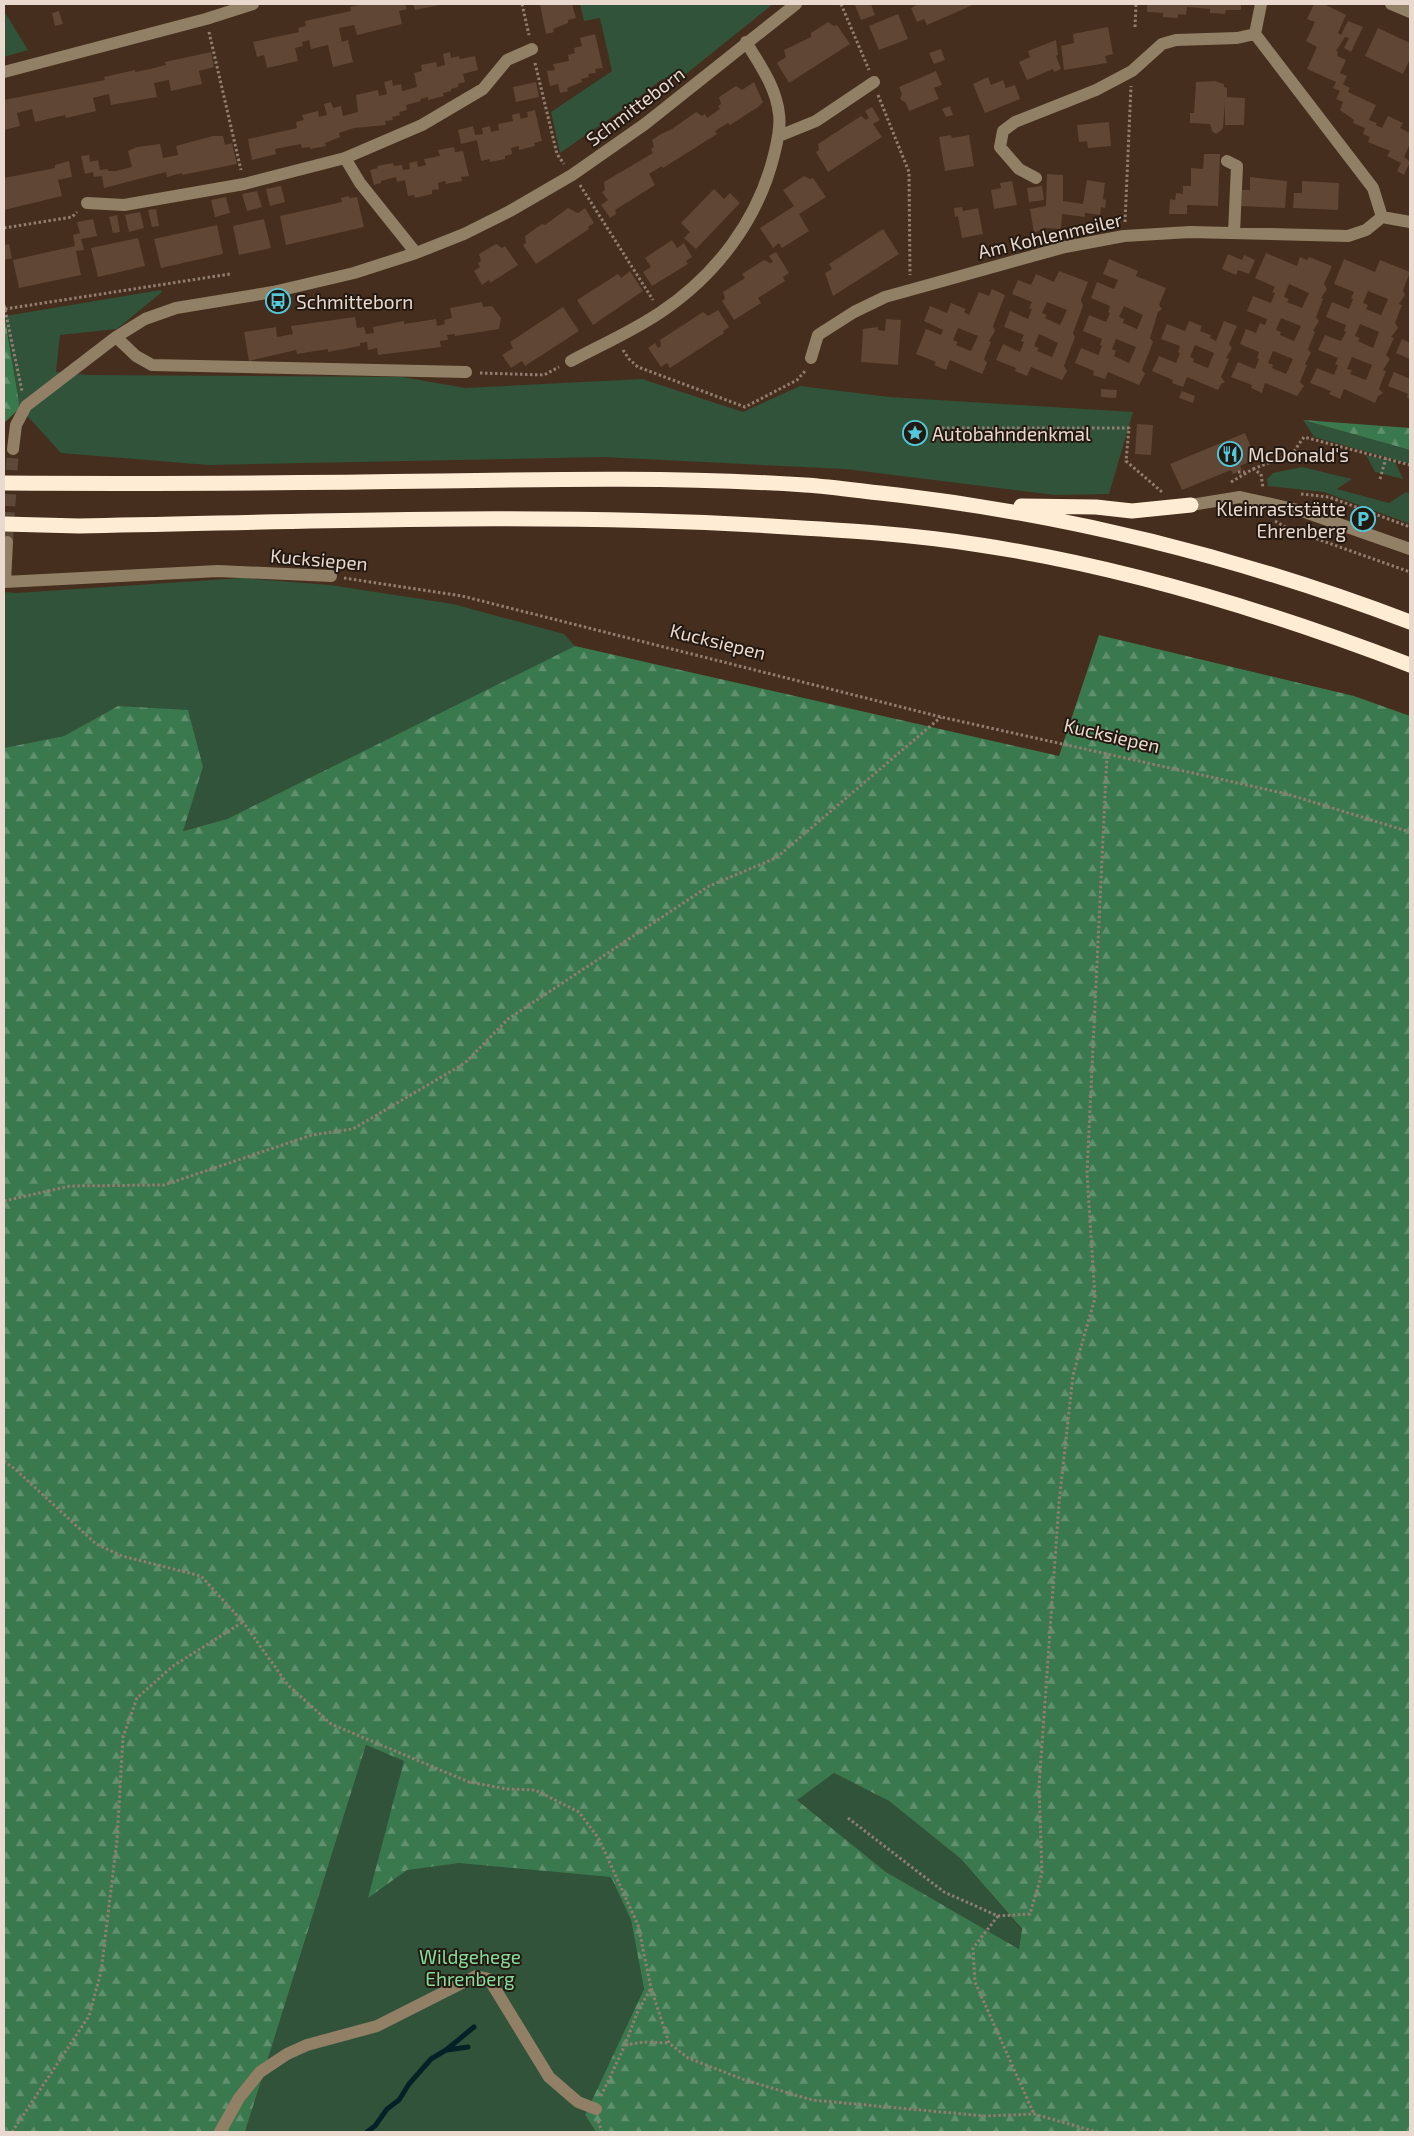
<svg xmlns="http://www.w3.org/2000/svg" width="1414" height="2136" font-family="'Exo 2',sans-serif">
  <style>
    .green { fill: #30533a }
    .forest { fill: url(#forest-firs); fill-rule: evenodd }
    .lines { fill: none; stroke-linecap: round; stroke-linejoin: round }
    .stream { stroke: #042128; stroke-width: 5 }
    .building { fill: #5f4635; fill-rule: evenodd }
    .minor-tunnel { stroke: #5e4838; stroke-width: 12; stroke-dasharray: 12 6; stroke-linecap: butt }
    .path { stroke: #917e70; stroke-width: 3; stroke-dasharray: 2.5 2.5; stroke-linecap: butt }
    .minor { stroke: #917f66; stroke-width: 12 }
    .highway { stroke: #feecd4; stroke-width: 15 }
    .labels { text-anchor: middle; dominant-baseline: central; stroke-width: 4; stroke-linejoin: round; paint-order: stroke }
    .street-label { font-size: 19px; fill: #e9d9cf; stroke: #241911 }
    .poi-label { font-size: 19px; fill: #e9d9cf; stroke: #241911; text-anchor: start }
    .park-label { font-size: 19px; fill: #85dd9e; stroke: #241911 }
  </style>
  <defs>
    <pattern id="forest-firs" width="22" height="20" patternUnits="userSpaceOnUse" patternTransform="scale(1.25)"><rect width="22" height="20" fill="#3a784e"/><path d="M5 1l3.5 6h-7zM16 11l3.5 6h-7z" fill="#60916f"/></pattern>
  </defs>
  <rect width="100%" height="100%" fill="#452e1d"/>
  <path class="green" d="M580 4H773L681 78 662 79 629 105 560 153 551 112 612 71 600 18 584 21Z
    M4 11 28 50 4 57Z
    M161 290 162 292 117 329 60 335 56 372 88 375 402 377 465 388 642 379 743 412 800 386 889 397 1133 412 1109 494 1055 495 845 469 603 457 208 465 61 453 20 408 5 316Z
    M1303 420 1410 450V464L1314 437Z
    M1366 455 1395 462 1403 479 1375 472Z
    M1302 467 1352 479 1337 489 1389 503 1406 492 1410 493V524L1324 492 1268 486 1267 479 1273 473Z
    M242 578 330 585 453 604 564 634 575 646 227 819 182 831 203 767 118 706 64 736 4 748V592L16 593Z
    M366 1745 458 1783 611 1877 631 1920 644 1989 585 2115 596 2132H245Z
    M834 1773 889 1801 961 1859 1022 1930 1019 1949 886 1872 796 1799Z"/>
  <path class="forest" d="M4 313 20 408 4 423Z
    M1303 420 1410 428V450Z
    M1099 635 1354 696 1410 716V2132H596L585 2115 644 1989 631 1920 611 1877 459 1863 407 1870 368 1898 404 1761 366 1745 245 2132H4V748L64 736 118 706 188 710 203 767 183 831 227 819 575 646 1059 756ZM834 1773 889 1801 961 1859 1022 1929 1019 1949 886 1872 797 1800Z"/>
  <g class="lines">
    <path class="stream" d="M447 2050 468 2047
      M367 2132 375 2126 387 2109 399 2100 409 2084 431 2059 446 2050 474 2027"/>
  </g>
  <path class="building" d="M363 4H405L407 9 399 11 402 24 357 35 354 25 339 28 342 42 348 40 353 62 333 67 328 45 311 49 309 40 302 42 303 46 295 48 298 61 267 68 264 55 257 57 253 42 299 32 298 28 306 26 305 21 351 11 350 7Z
    M413 4H440V5L415 10Z
    M546 4H572L576 18 568 20V23L553 29 554 32 546 34 540 5Z
    M859 4H871L875 15 861 20 855 5Z
    M918 4H975L927 25 924 19 917 22 911 8Z
    M1147 4H1241V10H1226L1225 14 1210 13V9L1187 7 1186 15 1178 14V18L1163 17V13L1147 12Z
    M1314 4H1324L1346 15 1338 33 1341 35 1348 21 1363 27 1351 52 1344 48 1349 38 1345 37 1336 51 1338 52 1337 56 1346 60 1340 73 1347 76 1343 84 1350 88 1348 92 1376 105 1369 120 1377 123 1376 125 1382 128 1388 116 1403 123 1400 128 1410 133V144L1404 157 1410 162 1404 175 1397 171 1401 163 1387 156 1390 151 1368 142 1370 137 1363 134 1365 128 1353 123 1354 120 1340 110 1343 102 1336 99 1340 91 1333 88 1336 82 1307 69 1317 47 1306 41 1315 22 1307 19Z
    M59 11 63 24 55 26 52 13Z
    M898 14 908 39 879 50 869 26Z
    M828 22 834 26 837 25 850 44 789 83 777 63 786 57 784 50 811 37V33Z
    M1108 27 1113 54 1105 56 1107 63 1064 70 1061 46 1074 43 1073 34Z
    M1378 28 1410 43V59L1403 74 1365 56Z
    M595 34 603 68 595 69 596 73 588 74 589 77 581 79 582 82 567 88 568 91 560 93 558 84 550 86 547 71 555 70 553 64 569 61 568 55 575 53 574 48 582 46 580 38Z
    M1056 40 1058 55 1056 56 1061 69 1054 72 1053 69 1027 80 1019 62 1030 57 1028 51Z
    M941 49 945 60 934 64 929 53Z
    M211 52 214 67 199 71 202 84 171 91 169 80 154 83 157 97 111 105 109 94 93 98 96 111 66 118 65 115 35 122 32 109 17 113 20 126 4 130V100L105 80 104 77 135 70V72L150 69 166 65 165 62Z
    M450 52 451 58 459 56 460 59 475 56 478 70 463 74 465 82 458 84V87L451 89V91L443 93 444 96 428 100V97L420 99 421 101 406 105 407 110 399 112 400 115 392 117 393 120 385 121 386 125 354 128 339 133 340 137 325 143 326 146 310 149V147L302 148 301 144 275 149 276 154 252 160 248 139 297 128 296 122 304 120 302 115 318 111 319 117 327 115 324 104 331 102 333 108 341 106 343 116 358 112 356 95 378 90 379 96 387 94 384 82 392 80 393 86 401 84 402 91 417 87 414 73 422 71 421 65 436 62 437 67 445 65 443 54Z
    M936 71 942 85 934 88 939 99 909 111 906 103 900 99 902 94 899 87Z
    M988 77 991 85 1003 80 1006 88 1015 85 1020 99 985 113 973 84Z
    M1215 81 1224 84V87L1227 88V97L1245 98 1244 125H1225V103L1223 128 1220 131 1216 134 1212 131 1210 124 1190 123V113H1194L1196 82Z
    M536 82 539 97 516 102 513 87Z
    M754 82 763 102 758 107 730 125 728 123 715 131 717 134 663 168 662 166 649 174 655 185 615 210 616 214 610 218 601 205 608 200 602 192 605 190 604 182 653 153 651 149 654 147 652 140 661 134 672 129 696 112 702 116 705 114 707 118 720 109 718 106 721 104 719 97 736 86 742 90Z
    M950 106 953 115 946 117 942 109Z
    M872 107 880 120 873 124 882 137 828 172 816 152 819 150 818 144 861 116 866 120 869 118 865 111Z
    M535 110 542 141 534 143 535 146 519 150V146L511 148 512 154 505 156V159L490 162V159L481 161 477 140 461 144 458 130 473 126 475 135 483 134 482 128 490 126 491 132 499 130 498 124 513 121 512 115 519 113 521 119 528 117 527 112Z
    M1109 122 1111 146 1088 148 1087 141 1079 142 1077 125Z
    M951 135 952 138 969 135 974 166 945 171 939 137Z
    M213 136H223L225 145 232 143 237 164 182 175V173L167 177 166 172 104 188 102 176 94 177 93 172 85 174 81 156 89 155 90 162 98 160 100 170 108 169V171H116L132 167 128 151 137 147 160 144 163 158 178 155 176 146Z
    M454 147 455 152 463 151 469 176 461 177 462 181 446 184 445 181 438 183 439 189 432 190V194L415 198 414 195 408 196 405 180 397 182 396 177 381 181V183L374 185 370 170 378 168 377 166 393 163 394 166 402 165 403 170 410 169 409 163 417 161 418 167 426 165 424 159 440 156 438 150Z
    M1204 154H1220L1218 206 1187 205V214H1169L1170 199 1175 200 1176 193 1183 194V186H1191V168L1203 169Z
    M69 161 72 177 58 180 62 196 4 210V178L55 168V165Z
    M1047 174 1063 175V201L1083 204 1087 180 1105 183 1103 199 1106 200 1105 208 1101 207 1100 215 1085 213V217L1062 214 1061 229 1045 228 1034 233 1030 209 1046 206Z
    M804 176 810 179 813 178 826 197 799 214 809 231 782 248 779 243 773 248 760 228 794 206 783 190Z
    M1250 177 1287 181 1285 208 1241 206 1242 190H1250Z
    M1012 181 1017 205 994 209 991 190 1001 188 1000 183Z
    M1302 181 1339 183 1338 210 1293 208 1294 193H1302Z
    M281 186 285 202 270 206 266 189Z
    M1042 186 1044 200 1029 202 1027 188Z
    M714 189 724 199 730 193 740 203 696 249 684 238 690 232 681 223Z
    M257 191 262 207 247 211 242 194Z
    M349 196V198L357 197 364 227 286 245 280 216 342 202 341 198Z
    M226 197 230 213 215 217 211 200Z
    M962 207 963 211 978 208 983 234 962 238 958 216 955 217 954 208Z
    M568 208 578 213 585 208 594 223 588 227 589 229 536 264 523 245 526 243 525 236 542 224 545 225Z
    M156 209 159 226 152 227 148 210Z
    M140 212 144 228 129 232 125 215Z
    M117 215 120 232 113 233 109 217Z
    M93 219 97 236 81 239 84 250 76 251 81 275 19 288 13 260 75 246 73 235 80 233 77 222Z
    M264 219 271 248 239 255 233 226Z
    M217 225 223 254 161 268 154 239Z
    M883 229 899 254 833 296 825 273 832 269 829 264Z
    M138 238 145 266 98 277 91 248Z
    M672 240 677 248 684 243 692 257 686 261 688 264 652 286 643 272 651 267 645 258Z
    M9 244 12 258 4 260V245Z
    M496 244 502 248 505 246 518 265 490 283 489 280 482 285 474 271 480 267 478 263 481 261 479 254Z
    M776 252 789 273 783 277 785 281 758 298 761 303 734 320 722 301 725 299 723 292 745 278 742 274 764 260 770 263 773 262 769 256Z
    M1266 253 1297 266 1300 257 1307 260 1309 257 1332 266 1324 284 1327 289 1321 298 1323 299 1316 317 1319 321 1313 331 1315 332 1308 349 1311 353 1305 364 1307 365 1300 382 1304 386 1297 396 1265 383 1262 393 1251 388 1252 385 1231 377 1238 362 1255 369 1259 359 1257 358 1259 352 1240 344 1246 329 1256 333 1260 323 1265 325 1267 319 1247 311 1253 296 1271 303 1275 293 1272 292 1275 287 1255 278ZM1289 284 1309 293 1302 308 1287 302 1289 299 1284 297ZM1281 318 1301 326 1294 341 1280 335 1281 332 1276 330ZM1273 351 1293 359 1286 374 1272 368 1273 365 1268 363Z
    M1228 254 1242 260 1244 255 1255 260 1249 274 1238 270 1236 275 1222 269Z
    M1109 259 1138 271 1136 276 1166 288 1159 305 1162 309 1158 312 1150 338 1153 342 1142 370 1145 374 1139 385 1108 372 1105 379 1093 375 1094 371 1075 363 1081 348 1098 355 1102 346 1100 345 1102 339 1083 331 1089 315 1106 322 1110 313 1108 312 1110 306 1091 298 1097 282 1114 289 1118 280 1103 274ZM1124 306 1143 315 1137 329 1123 323 1124 319 1119 317ZM1116 339 1136 347 1129 363 1114 356 1116 351 1112 349Z
    M1344 259 1375 272 1380 260 1410 272 1403 290 1405 295 1399 304 1402 305 1395 323 1398 328 1391 337 1394 338 1386 355 1390 359 1383 370 1386 371 1379 389 1383 393 1378 396 1375 403 1344 389 1340 399 1329 394 1331 391 1310 383 1317 368 1334 375 1338 365 1335 364 1338 358 1318 350 1325 335 1341 341 1346 332 1344 331 1346 325 1326 317 1332 302 1349 309 1353 299 1351 298 1354 292 1334 284ZM1368 291 1388 299 1381 315 1366 309 1368 305 1363 303ZM1360 324 1379 332 1373 348 1358 341 1360 338 1355 336ZM1352 357 1372 365 1366 380 1350 374 1352 370 1347 369Z
    M630 271 643 291 593 325 577 300 618 274 621 278Z
    M1059 271 1088 282 1081 300 1083 306 1073 333 1075 337 1064 366 1067 371 1062 380 1031 367 1027 376 1015 371 1016 368 996 360 1003 344 1020 352 1024 342 1021 341 1024 335 1004 327 1010 311 1028 319 1032 309 1029 308 1032 302 1012 294 1018 280 1031 285 1036 274 1054 282ZM1047 302 1067 310 1060 325 1045 318 1047 315 1042 313ZM1039 334 1058 343 1052 357 1037 351 1039 348 1034 346Z
    M992 289 1005 295 993 326 995 331 989 341 991 342 984 359 987 363 982 374 950 360 946 370 934 365 936 362 916 354 926 329 941 335 943 330 924 321 930 306 947 313 951 303 966 309 964 312 969 315 979 292 989 296ZM958 328 978 336 971 351 956 345 958 342 953 340Z
    M482 302 483 307 492 306 501 318 499 329 455 336V334L447 335 448 340 440 341 441 347 378 355 377 348 368 350 367 342 360 343V346L328 352V349L297 354 296 350 249 361 244 332 276 327 277 337 293 334 291 326 355 317 357 328 364 327 366 334 374 333 373 327 404 321V324L436 319 437 326 445 324 444 320 452 318 450 308Z
    M563 307 579 331 525 366 522 361 511 368 502 355 513 348 510 342Z
    M718 310 729 327 723 331 724 333 670 368 667 363 661 367 648 348 655 343 658 348 661 346 660 340 703 312 708 316Z
    M886 319 901 320 898 365 861 362 863 329 878 327V330L885 331Z
    M1189 321 1202 326 1200 331 1211 335 1210 338 1216 341 1224 321 1237 326 1229 344 1232 348 1226 358 1229 359 1221 377 1225 382 1221 384 1218 390 1187 377 1183 387 1172 383 1173 380 1152 371 1159 356 1176 363 1180 353 1178 352 1180 346 1161 339 1167 324 1185 331ZM1195 345 1214 353 1208 368 1193 362 1194 359 1190 357Z
    M1402 339 1410 343V359L1396 353Z
    M1394 372 1410 379V399L1407 398 1408 394 1388 386Z
    M1101 389 1117 390 1116 398 1101 397Z
    M1182 391 1195 396 1193 403 1179 398Z
    M1137 424 1153 425 1151 455 1135 454Z
    M1245 433 1256 459 1240 466 1242 470 1233 474 1231 470 1182 490 1170 464Z"/>
  <g class="lines">
    <path class="minor-tunnel" d="M7 542 13 449"/>
    <path class="path" d="M522 4 529 35
      M841 4 869 70
      M1135 27 1136 4
      M209 32 241 170
      M535 63 557 154 564 164
      M878 95 909 172 910 275
      M580 185 653 300
      M1125 222 1131 86
      M4 228 72 217 77 212
      M4 305 22 391
      M5 309 230 274
      M623 350 629 359 638 367 745 407 797 380 806 370
      M480 373 544 375 559 367
      M937 428H1129L1126 461 1162 492
      M1253 469 1292 454 1304 437 1410 465
      M1238 472H1245
      M1380 479 1386 458
      M1231 482 1253 469 1261 474 1263 488
      M1301 494 1329 497 1410 527
      M1275 521 1289 529 1410 572
      M344 578 462 596 941 717 1287 794 1410 832
      M4 1201 70 1186 164 1185 312 1135 353 1129 465 1063 508 1019 709 886 776 858 941 717
      M4 1461 15 1469 96 1544 122 1556 201 1576 243 1622 288 1685 331 1724 469 1782 507 1789 535 1790 579 1812 599 1839 638 1925 651 1988 669 2043 688 2058 745 2080 812 2100 985 2116 1034 2114 1097 2132
      M848 1818 944 1892 998 1916 1030 1914 1042 1873 1039 1787 1059 1503 1073 1375 1095 1298 1087 1173 1107 754
      M998 1916 973 1948 975 1982 1034 2114
      M625 2045 644 2042 669 2043
      M601 2096 625 2045 637 2013 651 1988
      M598 2121 602 2132
      M12 2132 89 2016 101 1972 117 1840 123 1737 137 1698 173 1666 243 1622"/>
    <path class="minor" d="M1391 4 1410 12
      M4 72 206 19 253 4
      M779 136 816 121 874 82
      M345 158 360 183 416 253
      M1227 161 1237 166 1234 233
      M1036 178 1019 169 1000 147 1003 131 1015 122 1096 90 1132 71 1162 44 1176 40 1237 38 1255 34 1261 4
      M87 203 124 205 244 184 345 158 422 125 483 89 507 60 532 49
      M1382 217 1410 222
      M116 337 136 356 152 365 466 372
      M811 358 818 335 854 312 885 297 1065 247 1124 236 1190 232 1348 236 1366 230 1382 217 1373 188 1255 34
      M571 361C601 345 633 331 661 312 716 275 758 220 774 155 777 142 781 128 779 114 776 87 760 65 746 42
      M13 449 16 425 26 406 116 337 145 319 176 308 273 292 354 273 416 253 464 234 510 211 572 175 645 124 796 4
      M1191 505 1240 497 1302 511 1410 549
      M4 582 218 571 331 576
      M5 582 7 542
      M220 2132 239 2098 260 2072 287 2054 307 2045 377 2026 476 1976 489 1979 549 2077 578 2102 596 2109"/>
    <path class="highway" d="M4 483C149 484 295 483 440 481 562 479 683 477 805 485 836 487 867 492 898 495 1075 516 1244 559 1410 622
      M1021 506 1096 507 1132 511 1191 505
      M4 524 79 526C310 522 541 512 771 526 840 530 911 534 980 545 1126 567 1272 612 1410 665"/>
  </g>
  <defs>
    <symbol id="bus-ring" viewBox="-11 -11 22 22"><circle r="9.5" fill="#241911" stroke="#53cadc" stroke-width="1.5"/><path d="M-5-6H5V4H4V6H2V4H-2V6H-4V4H-5ZM-3.5-4V0h7V-4ZM-3.5 1.2v1.5H-2V1.2ZM2 1.2v1.5H3.5V1.2Z" fill="#53cadc"/></symbol>
    <symbol id="sight-ring" viewBox="-11 -11 22 22"><circle r="9.5" fill="#241911" stroke="#53cadc" stroke-width="1.5"/><path d="M0-6L1.8-2.2L6-1.7L2.9 1.2L3.7 5.4L0 3.3L-3.7 5.4L-2.9 1.2L-6-1.7L-1.8-2.2Z" fill="#53cadc"/></symbol>
    <symbol id="restaurant-ring" viewBox="-11 -11 22 22"><circle r="9.5" fill="#241911" stroke="#53cadc" stroke-width="1.5"/><path d="M-5-6h1v4h1v-4h1v4h1v-4h1v5L-1.5 .5V6h-2V.5L-5-1ZM5-6V6H3V1.5H1.5Q1.5-4 5-6Z" fill="#53cadc"/></symbol>
    <symbol id="parking-ring" viewBox="-11 -11 22 22"><circle r="9.5" fill="#241911" stroke="#53cadc" stroke-width="1.5"/><path d="M-3.5-5.5H1a3.5 3.5 0 0 1 0 7H-1V5.5H-3.5ZM-1-3.4V-.6H.8a1.4 1.4 0 0 0 0-2.8Z" fill="#53cadc"/></symbol>
  </defs>
  <g fill-rule="evenodd">
    <use href="#bus-ring" x="264" y="287" width="28" height="28"/>
    <use href="#sight-ring" x="901" y="419" width="28" height="28"/>
    <use href="#restaurant-ring" x="1216" y="440" width="28" height="28"/>
    <use href="#parking-ring" x="1349" y="505" width="28" height="28"/>
  </g>
  <g class="labels">
    <g class="street-label">
      <text transform="translate(635 106) rotate(-37)">Schmitteborn</text>
      <text transform="translate(1050 235) rotate(-13)">Am Kohlenmeiler</text>
      <text transform="translate(319 559) rotate(5)">Kucksiepen</text>
      <text transform="translate(718 641) rotate(14)">Kucksiepen</text>
      <text transform="translate(1112 735) rotate(13)">Kucksiepen</text>
    </g>
    <g class="poi-label">
      <text x="296" y="301">Schmitteborn</text>
      <text x="932" y="433">Autobahndenkmal</text>
      <text x="1248" y="454">McDonald's</text>
      <text x="1346" y="508" text-anchor="end">Kleinraststätte<tspan x="1346" dy="22">Ehrenberg</tspan></text>
    </g>
    <g class="park-label">
      <text x="470" y="1956">Wildgehege<tspan x="470" dy="22">Ehrenberg</tspan></text>
    </g>
  </g>
  <rect width="1414" height="2136" fill="none" stroke="#e9d9cf" stroke-width="10"/>
</svg>
